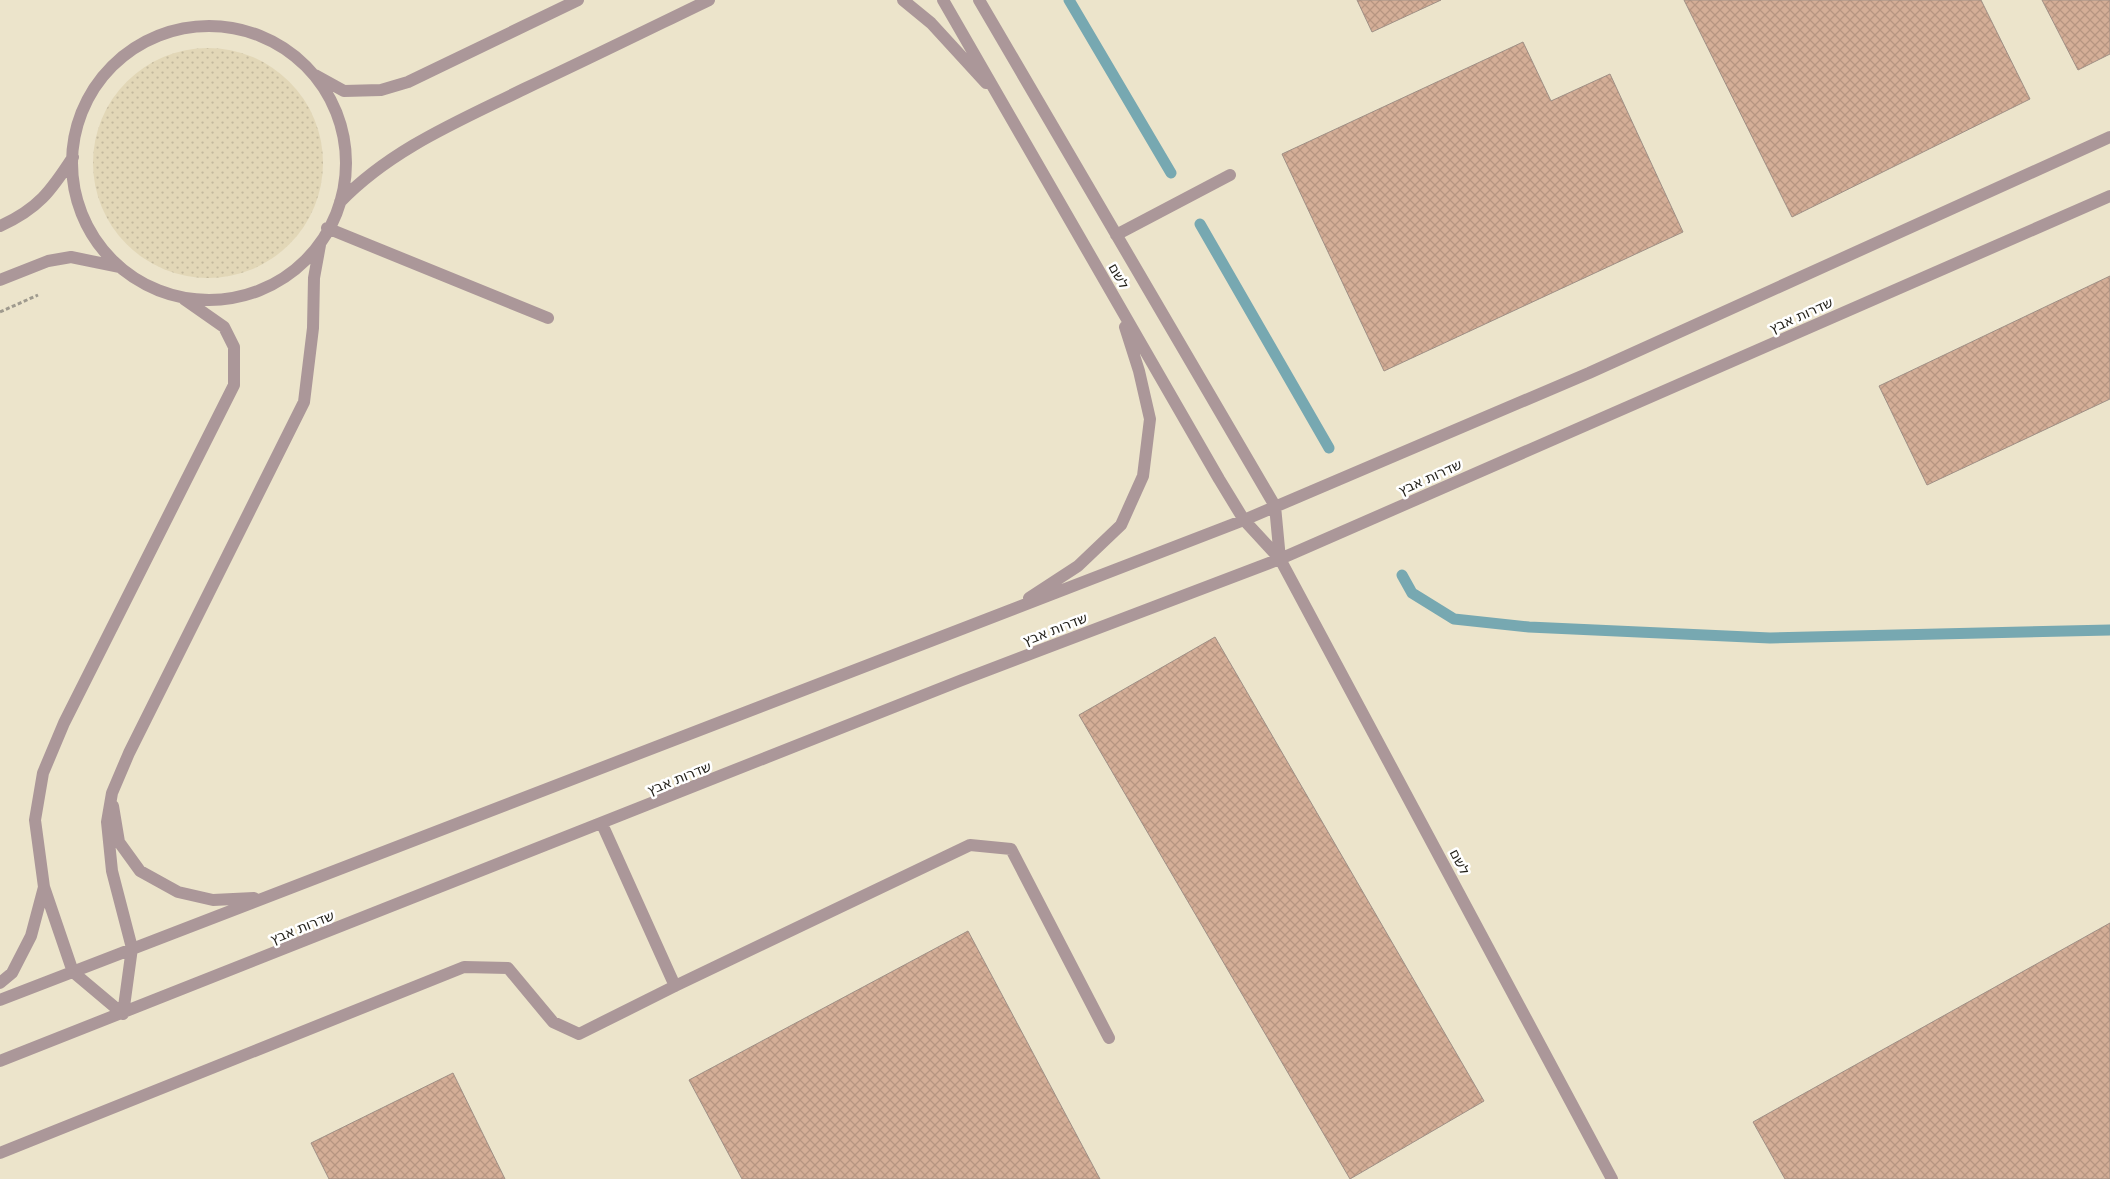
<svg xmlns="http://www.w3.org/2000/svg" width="2110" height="1179" font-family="'DejaVu Sans',Heebo,sans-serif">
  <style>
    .built { fill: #ece4cb }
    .grass { fill: url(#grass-dots) }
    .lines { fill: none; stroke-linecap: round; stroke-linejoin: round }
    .stream { stroke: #77a8b1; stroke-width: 11 }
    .building { fill: url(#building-cross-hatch); stroke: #9f8f85 }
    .path { stroke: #9f9a8e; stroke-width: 3; stroke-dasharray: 4 2.5; stroke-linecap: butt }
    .minor { stroke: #ab9799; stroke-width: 12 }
    .labels { text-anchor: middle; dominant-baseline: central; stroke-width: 5; stroke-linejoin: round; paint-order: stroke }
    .street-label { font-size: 14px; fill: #211f18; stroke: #fff }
  </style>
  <defs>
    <pattern id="grass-dots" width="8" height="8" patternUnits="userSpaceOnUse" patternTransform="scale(1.25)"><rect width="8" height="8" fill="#e2d7b7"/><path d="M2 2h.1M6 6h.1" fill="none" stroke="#c2b89d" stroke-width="1.8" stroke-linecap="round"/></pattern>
    <pattern id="building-cross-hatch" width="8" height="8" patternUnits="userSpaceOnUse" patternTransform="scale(1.25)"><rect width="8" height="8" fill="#d4ae97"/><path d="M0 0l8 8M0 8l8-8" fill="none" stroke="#b69581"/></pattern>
  </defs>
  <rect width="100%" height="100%" fill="#f4eedd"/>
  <path class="built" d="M0 0H2110V1179H0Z"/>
  <path class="grass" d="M93 163a115 115 0 1 1 230 0a115 115 0 1 1-230 0Z"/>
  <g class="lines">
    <path class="stream" d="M1069 0 1171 173
      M1200 224 1329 448
      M1402 575 1412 593 1454 619 1529 627 1770 638 2110 630"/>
  </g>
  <path class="building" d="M1357 0H1441L1372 32Z
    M1684 0H1981L2030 99 1792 217Z
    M2042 0H2110V54L2078 70Z
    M1523 42 1551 101 1610 74 1683 232 1384 371 1282 154Z
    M2110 276V399L1927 485 1879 386Z
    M1215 637 1484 1101 1350 1179 1079 715Z
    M2110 923V1179H1785L1753 1122Z
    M968 931 1100 1179H742L689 1080Z
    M453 1073 505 1179H329L311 1143Z"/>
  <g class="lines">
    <path class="path" d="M0 312 38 295"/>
    <path class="minor" d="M903 0 931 23 986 83
      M943 0 1219 479 1244 520 1280 559 1612 1179
      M979 0 1275 506 1280 559
      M72 163a137 137 0 1 1 274 0a137 137 0 1 1-274 0Z
      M315 75 344 91 381 90 408 82 578 0
      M340 202C391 149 459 121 524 89 586 60 647 30 709 0
      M0 226C38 209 51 191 73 157
      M327 228 548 318
      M1116 235 1230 175
      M0 280 48 261 71 257 120 267
      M1029 598 1078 566 1121 525 1143 476 1150 419 1139 371 1125 327
      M113 806 119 842 140 871 178 892 213 900 254 898
      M602 824 675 986
      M0 983 12 973 31 936 44 887
      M0 1000 1244 520 1589 373 2110 137
      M123 1014 132 948 112 871 107 822 112 793 129 753 304 402 313 328 314 278 320 245
      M123 1014 73 972 44 887 35 820 43 773 64 723 234 385V347L224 327 184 299
      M0 1061 962 680 1280 559 2110 196
      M0 1153 464 967 508 968 553 1022 579 1034 675 986 970 845 1011 849 1109 1038"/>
  </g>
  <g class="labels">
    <g class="street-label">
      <text transform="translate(1119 276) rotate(60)">לשם</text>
      <text transform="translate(1801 315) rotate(-24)">שדרות אבץ</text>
      <text transform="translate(1430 477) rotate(-24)">שדרות אבץ</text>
      <text transform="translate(1055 629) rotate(-21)">שדרות אבץ</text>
      <text transform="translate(679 778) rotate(-22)">שדרות אבץ</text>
      <text transform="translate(1460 862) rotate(62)">לשם</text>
      <text transform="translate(302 927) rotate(-22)">שדרות אבץ</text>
    </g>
  </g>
</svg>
